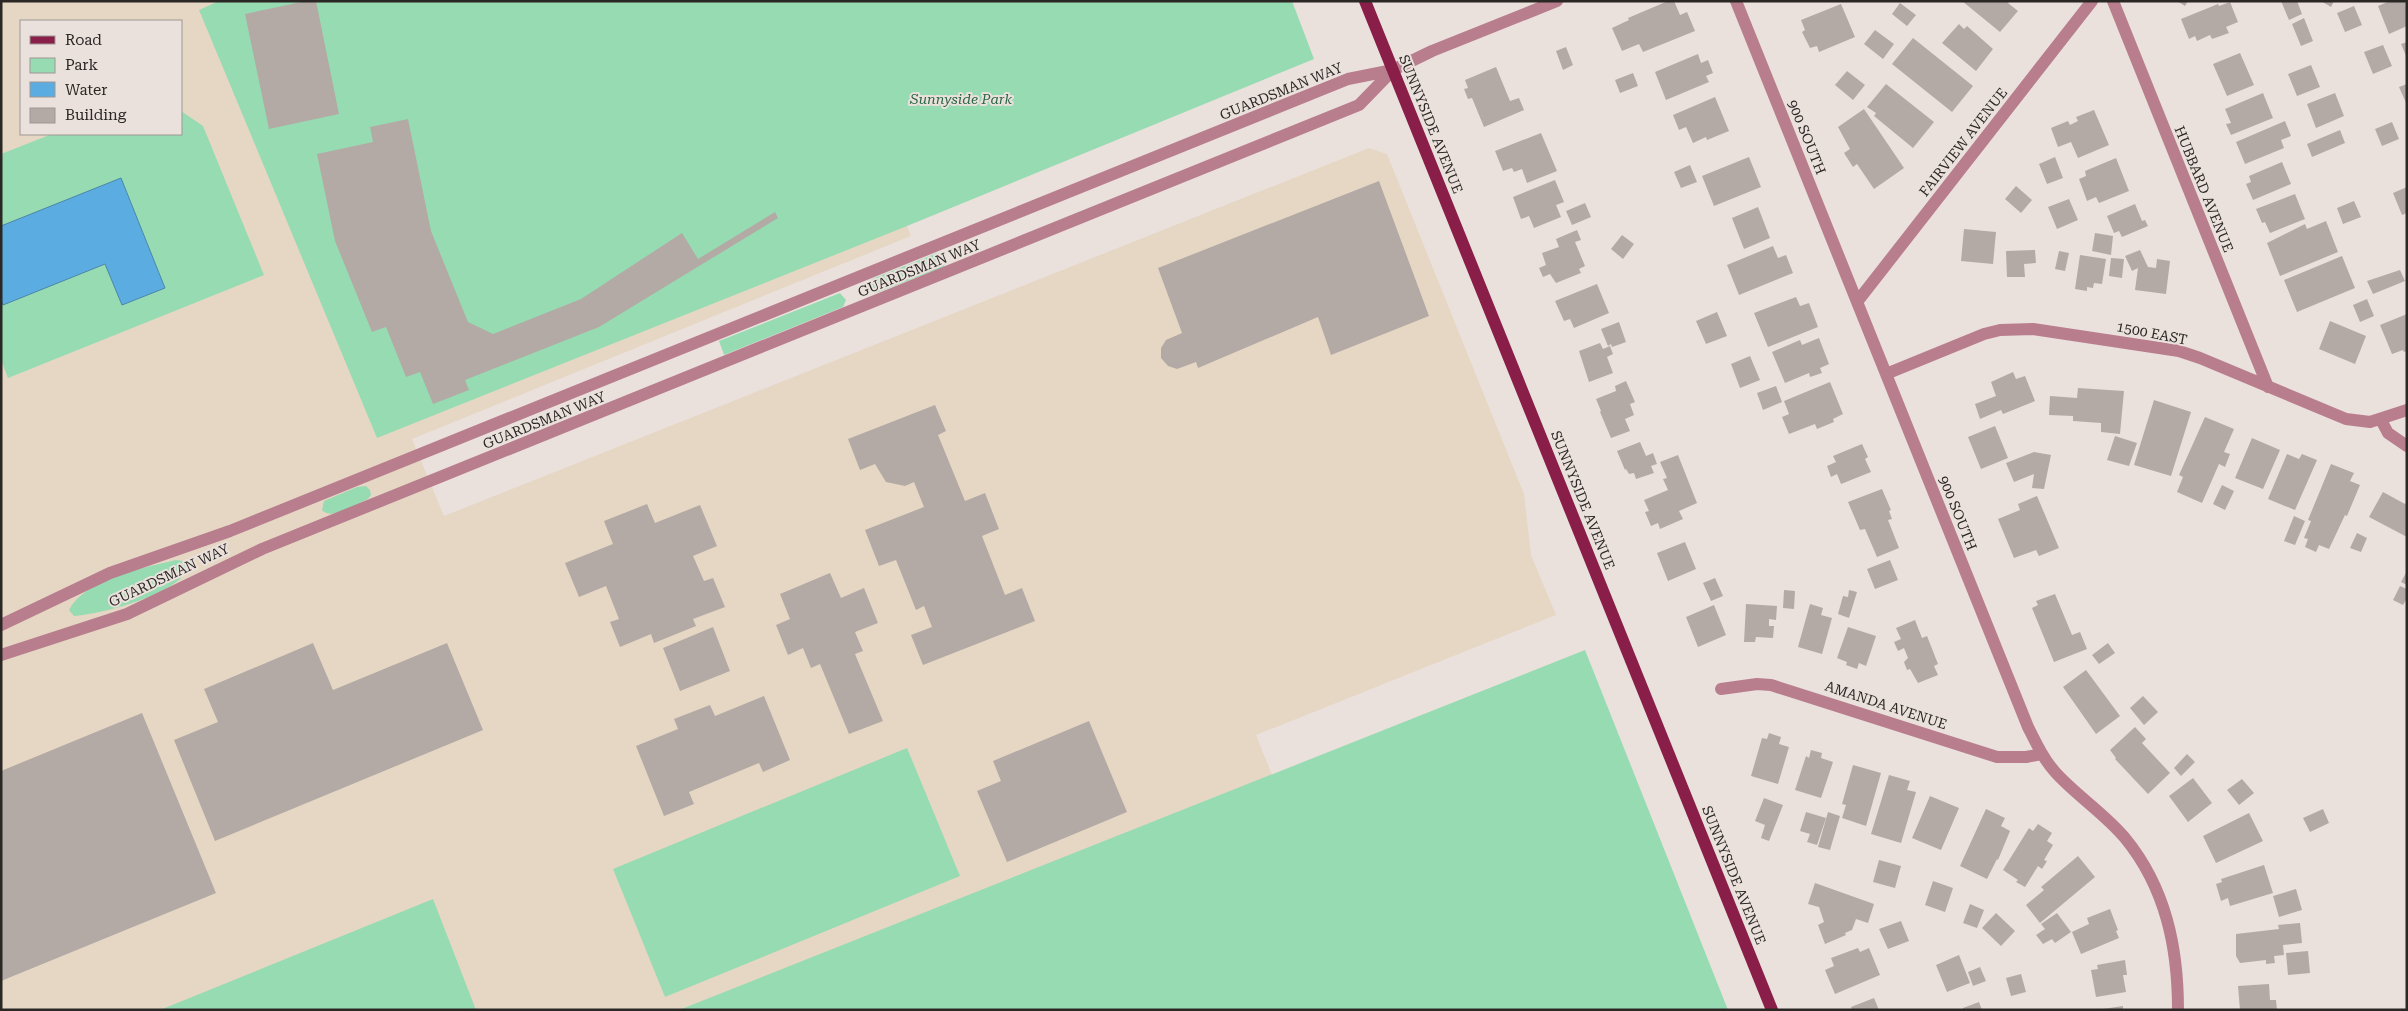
<svg xmlns="http://www.w3.org/2000/svg" width="2408" height="1011" font-family="'Roboto Serif',serif">
  <style>
    .education { fill: #e6d7c4; fill-rule: evenodd }
    .green { fill: #97dbb2 }
    .water { fill: #5bade1; stroke: #4c85a9 }
    .building { fill: #b3aaa5 }
    .lines { fill: none; stroke-linecap: round; stroke-linejoin: round }
    .minor { stroke: #b97e8e; stroke-width: 12 }
    .major { stroke: #891e49; stroke-width: 12 }
    .labels { text-anchor: middle; dominant-baseline: central; stroke-width: 4; stroke-linejoin: round; paint-order: stroke }
    .street-label { font-size: 14px; fill: #2a2725; stroke: #ebe1dc }
    .park-label { font-size: 14px; font-style: italic; fill: #286645; stroke: #ebe1dc }
  </style>
  <rect width="100%" height="100%" fill="#ebe1dc"/>
  <path class="education" d="M1 1H813L911 236 412 439 444 516 1369 148 1387 154 1524 494 1531 555 1556 615 1256 735 1272 775 684 1010H1ZM21 21H181V134H21Z"/>
  <path class="green" d="M219 1H1292L1314 59 907 226 377 438 199 10Z
    M181 111 203 126 264 275 8 378 1 360V154L52 134H181Z
    M937 253 942 254 946 257 944 267 876 293 869 289 868 285 872 279Z
    M840 293 846 300 843 307 724 355 719 341Z
    M366 486 370 490 371 495 368 499C357 504 332 521 322 510L324 501 357 487Z
    M176 560 183 561 189 567C178 595 101 614 74 616L69 610C84 580 145 567 176 560Z
    M1585 650 1728 1010H679Z
    M907 748 960 876 665 997 613 869Z
    M433 899 476 1010H160Z"/>
  <path class="water" d="M121 178 165 288 122 305 105 264 3 305 1 299V226Z"/>
  <path class="building" d="M306 1H316L339 114 269 129 245 14Z
    M1668 1H1674L1680 15 1687 12 1695 31 1643 52 1639 44 1622 51 1612 28 1629 20 1628 18Z
    M1962 1H2009L2008 3 2018 11 2000 32Z
    M2177 1H2188L2185 6Z
    M2281 1H2297L2302 14 2289 20Z
    M2321 1H2334L2331 7Z
    M2390 1H2407V26L2389 34 2378 6Z
    M2230 2 2238 22 2226 27 2229 33 2212 39 2210 35 2197 41 2195 36 2189 39 2181 19 2218 4 2219 6Z
    M1900 3 1916 15 1907 26 1892 14Z
    M1841 4 1855 37 1819 52 1817 46 1810 48 1802 32 1805 30 1801 20Z
    M2354 6 2362 25 2345 32 2337 13Z
    M2304 18 2313 41 2301 46 2292 24Z
    M1959 24 1964 29 1967 26 1993 49 1976 71 1942 43Z
    M1875 30 1894 44 1883 59 1864 44Z
    M1913 38 1973 86 1952 112 1892 64Z
    M2407 42V58L2401 44Z
    M2383 45 2392 66 2373 74 2364 52Z
    M1566 47 1573 65 1563 70 1556 51Z
    M2240 53 2254 85 2227 96 2213 64Z
    M1698 54 1701 63 1708 60 1713 73 1706 76 1709 82 1666 100 1655 72Z
    M2311 65 2320 87 2297 96 2288 74Z
    M1496 67 1510 101 1519 98 1524 110 1484 127 1472 98 1468 99 1464 89 1468 88 1465 80Z
    M1847 71 1865 85 1853 100 1835 85Z
    M1633 73 1638 86 1620 93 1615 80Z
    M1886 84 1934 122 1913 148 1874 116 1876 113 1867 107Z
    M2407 84V105L2399 87Z
    M2263 93 2273 118 2231 135 2226 124 2231 123 2225 109Z
    M2335 93 2344 116 2316 128 2307 104Z
    M1715 97 1729 131 1707 140 1706 137 1693 143 1686 127 1679 130 1673 115Z
    M1864 109 1904 168 1874 189 1857 164 1853 167 1844 153 1850 149 1838 127Z
    M2094 110 2109 145 2078 158 2071 142 2058 147 2051 128 2068 121 2070 125 2078 121 2076 117Z
    M408 119 431 231 457 295 468 322 493 334 581 299 682 233 698 259 775 212 778 218 599 327 465 380 469 390 433 404 420 372 406 377 386 327 372 332 335 241 317 154 373 142 370 127Z
    M2285 121 2291 136 2281 140 2284 148 2245 164 2236 142Z
    M2392 122 2399 139 2382 146 2375 129Z
    M2340 130 2345 143 2312 157 2307 144Z
    M1541 133 1557 171 1527 183 1522 169 1514 172 1512 168 1503 171 1495 151Z
    M1749 157 1761 187 1714 206 1702 176Z
    M2055 157 2063 178 2047 184 2039 164Z
    M2116 158 2129 191 2099 203 2096 197 2087 201 2079 179 2086 176 2085 171Z
    M2282 162 2291 184 2253 200 2246 184 2251 182 2249 176Z
    M1690 165 1697 182 1681 188 1674 172Z
    M1555 180 1564 202 1556 205 1561 217 1534 228 1529 216 1521 219 1513 197Z
    M1379 181 1429 316 1331 355 1318 317 1198 368 1196 362 1177 369 1168 366 1161 358V348L1166 340 1182 333 1158 268Z
    M2016 186 2032 200 2021 213 2005 199Z
    M2407 187V213L2402 215 2393 193Z
    M2295 194 2305 219 2270 233 2265 222 2262 223 2256 209Z
    M2069 199 2078 220 2057 229 2048 207Z
    M2354 201 2361 217 2343 224 2337 208Z
    M1585 203 1591 217 1572 225 1566 211Z
    M2135 204 2142 221 2145 220 2148 226 2122 237 2119 231 2114 233 2107 216Z
    M1758 207 1770 238 1744 249 1732 218Z
    M2326 221 2338 252 2280 276 2267 243 2305 224 2307 229Z
    M1964 229 1996 232 1993 264 1961 261Z
    M1577 230 1581 240 1575 242 1585 266 1579 269 1581 273 1556 283 1550 274 1543 277 1539 268 1546 265 1542 253 1559 247 1556 239Z
    M2095 233 2113 236 2111 255 2092 251Z
    M1622 235 1634 244 1623 259 1611 249Z
    M1773 246 1778 258 1786 255 1793 273 1739 295 1727 265Z
    M2035 250 2036 263 2024 264 2025 277H2007L2006 251Z
    M2140 250 2148 267 2156 268 2157 259 2170 261 2166 294 2135 290 2138 268 2132 271 2125 256Z
    M2059 251 2069 253 2065 271 2055 269Z
    M2080 255 2106 259 2102 284 2094 283 2093 288 2087 287V291L2075 289Z
    M2342 256 2355 288 2297 312 2284 280Z
    M2111 258 2124 259 2122 278 2109 276Z
    M2400 270 2405 281 2373 294 2367 281Z
    M1597 284 1609 313 1574 328 1570 319 1564 321 1555 301Z
    M1796 297 1800 306 1809 303 1818 327 1768 347 1754 313Z
    M2367 299 2374 316 2360 322 2353 305Z
    M1717 312 1727 336 1706 344 1696 321Z
    M2407 314V351L2404 352 2403 350 2392 354 2380 325Z
    M2330 321 2366 336 2355 364 2319 349Z
    M1619 322 1626 342 1612 347 1611 344 1608 346 1601 329Z
    M1819 338 1829 364 1820 368 1822 373 1810 377 1809 373 1785 383 1772 352 1800 340 1802 345Z
    M1600 343 1603 349 1610 346 1613 354 1607 357 1613 373 1589 382 1579 351Z
    M1750 356 1760 380 1740 388 1731 364Z
    M2013 372 2016 379 2025 376 2035 401 2003 414 2001 410 1980 419 1975 404 1996 396 1991 382Z
    M1626 381 1635 402 1630 404 1634 415 1625 419 1630 431 1611 438 1600 412 1601 411 1596 399 1616 391 1615 386Z
    M1830 382 1843 414 1833 419 1834 422 1817 429 1815 424 1789 434 1782 417 1789 414 1784 401Z
    M1776 386 1782 402 1763 410 1757 393Z
    M2078 388 2124 391 2120 434 2101 432V423L2073 421V416L2049 415 2050 396 2077 398Z
    M2154 400 2191 412 2171 476 2134 465Z
    M935 405 946 431 938 435 965 501 985 493 999 529 982 536 1005 595 1022 588 1035 621 923 665 911 635 932 627 924 606 916 610 896 560 879 566 865 530 924 507 914 482 905 486 886 482 875 464 860 470 848 439Z
    M2205 417 2234 429 2224 452 2230 454 2225 467 2219 464 2202 503 2177 492 2183 477 2179 475Z
    M1995 426 2008 458 1981 469 1968 437Z
    M2115 436 2137 443 2129 466 2107 460Z
    M2252 438 2280 450 2263 489 2235 478Z
    M1640 442 1646 456 1653 453 1657 464 1651 466 1654 473 1636 479 1634 473 1629 474 1626 469 1625 470 1617 451Z
    M1862 444 1868 457 1865 459 1871 472 1841 484 1837 474 1831 477 1827 466 1836 462 1833 456Z
    M2034 452 2051 455 2044 489 2032 488 2034 474 2014 482 2006 463Z
    M2287 454 2299 459 2302 454 2317 460 2295 510 2268 499Z
    M1678 455 1697 503 1679 511 1683 519 1660 529 1658 523 1651 526 1645 512 1649 511 1644 500 1668 490 1663 479 1667 478 1660 462Z
    M2331 464 2354 473 2350 481 2360 485 2347 516 2345 515 2329 549 2319 545 2316 552 2305 547 2308 539 2304 538 2311 521 2308 520Z
    M2222 485 2234 491 2225 510 2213 504Z
    M1882 489 1891 510 1889 511 1892 519 1888 520 1899 548 1877 557 1865 529 1860 530 1848 502Z
    M2383 492 2405 504 2407 501V537L2369 517Z
    M2037 496 2059 548 2039 556 2036 550 2014 558 1998 519 2020 510 2018 504Z
    M647 504 655 523 700 505 717 546 693 556 704 581 713 578 725 607 693 619 696 626 654 643 651 634 620 647 610 622 619 619 606 586 579 597 565 563 613 544 604 521Z
    M2294 516 2305 521 2295 545 2284 541Z
    M2357 533 2367 538 2361 552 2350 548Z
    M1685 542 1696 569 1668 581 1657 553Z
    M1890 560 1898 580 1875 589 1867 569Z
    M2407 571V585L2401 582Z
    M830 573 841 598 864 588 878 623 855 632 863 651 855 654 883 721 849 734 820 664 811 668 803 648 788 655 776 625 790 619 780 594Z
    M1715 578 1723 596 1711 601 1703 583Z
    M2400 586 2407 589V598L2403 605 2393 600Z
    M1784 590 1795 591 1794 609 1783 608Z
    M1849 590 1857 592 1849 618 1838 614 1843 596 1848 597Z
    M2055 594 2072 635 2080 632 2087 649 2054 662 2032 608 2038 605 2036 601Z
    M1746 604 1777 606 1776 620 1769 619V626H1774L1773 638 1756 637 1755 642H1744Z
    M1810 604 1823 608 1821 615 1832 618 1822 654 1798 647Z
    M1714 605 1726 635 1698 647 1686 617Z
    M1915 620 1922 638 1927 636 1938 664 1934 666 1938 675 1918 683 1910 669 1907 670 1904 662 1908 658 1904 648 1898 651 1894 642 1901 639 1896 628Z
    M713 627 730 671 680 691 663 648Z
    M1848 627 1876 636 1866 666 1859 663 1857 669 1846 665 1847 662 1837 658Z
    M313 643 333 690 447 643 483 730 215 841 174 740 218 722 204 689Z
    M2108 643 2115 653 2099 664 2092 655Z
    M2086 670 2120 716 2096 734 2063 687Z
    M764 696 790 760 763 772 759 763 689 792 694 804 664 816 636 746 678 729 674 719 710 705 715 716Z
    M2143 696 2158 712 2144 725 2130 708Z
    M142 713 216 893 1 981V771Z
    M1089 721 1127 812 1007 862 977 791 1001 781 993 761Z
    M2135 727 2146 739 2142 743 2170 773 2148 794 2115 759 2116 758 2110 750Z
    M1769 733 1781 737 1779 744 1789 747 1778 784 1751 776 1762 738 1767 739Z
    M1811 750 1822 753 1821 758 1833 762 1821 798 1795 790 1806 756 1809 758Z
    M2187 754 2195 762 2181 776 2174 768Z
    M1853 765 1881 773 1866 826 1842 818 1846 805 1842 804Z
    M1889 775 1910 781 1907 790 1916 792 1901 843 1871 834Z
    M2193 778 2212 803 2188 822 2169 796Z
    M2242 779 2254 793 2239 805 2227 790Z
    M1930 796 1959 808 1941 850 1912 838Z
    M1764 798 1783 805 1769 841 1761 838 1765 825 1755 821Z
    M1986 809 2005 818 2001 826 2010 831 1998 860 1997 859 1987 879 1960 866Z
    M2323 809 2329 823 2310 832 2303 818Z
    M1806 812 1826 818 1817 845 1807 842 1810 834 1800 831Z
    M1828 812 1840 816 1830 850 1818 847Z
    M2249 813 2263 841 2216 863 2203 836Z
    M2038 824 2052 833 2047 841 2053 845 2044 860 2047 861 2042 869 2038 866 2025 887 2016 882 2018 880 2003 870 2029 828 2033 831Z
    M2078 856 2095 877 2040 923 2026 905 2044 890 2041 887Z
    M1879 860 1901 866 1895 888 1873 882Z
    M2264 865 2273 893 2230 906 2228 898 2221 901 2216 884 2222 882 2221 879Z
    M1933 881 1953 888 1945 912 1925 905Z
    M1815 883 1874 904 1868 923 1856 919 1852 930 1845 933 1846 935 1825 944 1818 925 1824 922 1819 907 1808 904Z
    M2296 889 2302 910 2279 917 2273 896Z
    M1970 904 1984 910 1977 928 1963 923Z
    M2110 909 2118 930 2116 931 2119 938 2081 954 2072 932 2089 924 2087 918Z
    M1996 913 2015 931 2001 946 1982 928Z
    M2057 913 2071 932 2055 943 2052 939 2043 944 2036 935 2045 929 2041 924Z
    M1901 921 1909 941 1888 949 1879 929Z
    M2300 923 2302 943 2283 945 2284 955 2274 956 2275 963 2266 964V960L2240 963 2236 956V934L2279 929 2278 925Z
    M1858 948 1860 952 1869 948 1880 975 1835 994 1825 970 1834 966 1831 958Z
    M2308 951 2310 973 2288 975 2286 953Z
    M1959 955 1970 983 1947 992 1936 965Z
    M2125 960 2127 975H2123L2126 992 2096 997 2091 970 2098 969 2097 965Z
    M1980 967 1986 981 1973 986 1968 972Z
    M2021 974 2026 992 2011 996 2006 978Z
    M2269 984 2270 1000H2276L2277 1010H2240L2238 986Z
    M1874 998 1879 1010H1852L1851 1007Z
    M1979 1002 1982 1010H1963V1008Z
    M2123 1006V1010H2103V1009Z"/>
  <g class="lines">
    <path class="minor" d="M1736 1 2028 727C2036 743 2044 760 2056 773 2077 796 2105 814 2125 838 2166 888 2178 948 2178 1010
      M2113 1 2268 387
      M1857 302 2092 1
      M1886 374 1984 334 2000 330 2033 329 2179 351 2200 358 2346 419 2370 422 2407 410
      M2381 420 2388 433 2407 446
      M1 625 110 573 230 531 1348 79 1393 70 1432 51 1557 1
      M1 655 127 614 262 549 1359 105 1393 70
      M1721 689 1757 684 1771 685 1997 757H2026L2042 754"/>
    <path class="major" d="M1365 1 1772 1010"/>
  </g>
  <g class="labels">
    <g class="street-label">
      <text transform="translate(1281 91) rotate(-22)">GUARDSMAN WAY</text>
      <text transform="translate(1431 124) rotate(68)">SUNNYSIDE AVENUE</text>
      <text transform="translate(1807 137) rotate(68)">900 SOUTH</text>
      <text transform="translate(1963 142) rotate(-52)">FAIRVIEW AVENUE</text>
      <text transform="translate(2204 189) rotate(68)">HUBBARD AVENUE</text>
      <text transform="translate(919 268) rotate(-22)">GUARDSMAN WAY</text>
      <text transform="translate(2152 333) rotate(11)">1500 EAST</text>
      <text transform="translate(544 420) rotate(-22)">GUARDSMAN WAY</text>
      <text transform="translate(1583 500) rotate(68)">SUNNYSIDE AVENUE</text>
      <text transform="translate(1958 513) rotate(68)">900 SOUTH</text>
      <text transform="translate(169 575) rotate(-25)">GUARDSMAN WAY</text>
      <text transform="translate(1886 705) rotate(18)">AMANDA AVENUE</text>
      <text transform="translate(1734 875) rotate(68)">SUNNYSIDE AVENUE</text>
    </g>
    <g class="park-label">
      <text x="961" y="99">Sunnyside Park</text>
    </g>
  </g>
  <rect width="2408" height="1011" fill="none" stroke="#2a2725" stroke-width="5"/>
  <rect x="20" y="20" width="162" height="115" fill="#ebe1dc" stroke="#9e9793"/>
  <rect x="30" y="36" width="25" height="8" fill="#891e49" stroke="#9e9793"/>
  <text x="65" y="45" font-size="15" fill="#2a2725">Road</text>
  <rect x="30" y="58" width="25" height="15" fill="#97dbb2" stroke="#9e9793"/>
  <text x="65" y="70" font-size="15" fill="#2a2725">Park</text>
  <rect x="30" y="82" width="25" height="15" fill="#5bade1" stroke="#9e9793"/>
  <text x="65" y="95" font-size="15" fill="#2a2725">Water</text>
  <rect x="30" y="108" width="25" height="15" fill="#b3aaa5" stroke="#9e9793"/>
  <text x="65" y="120" font-size="15" fill="#2a2725">Building</text>
</svg>
